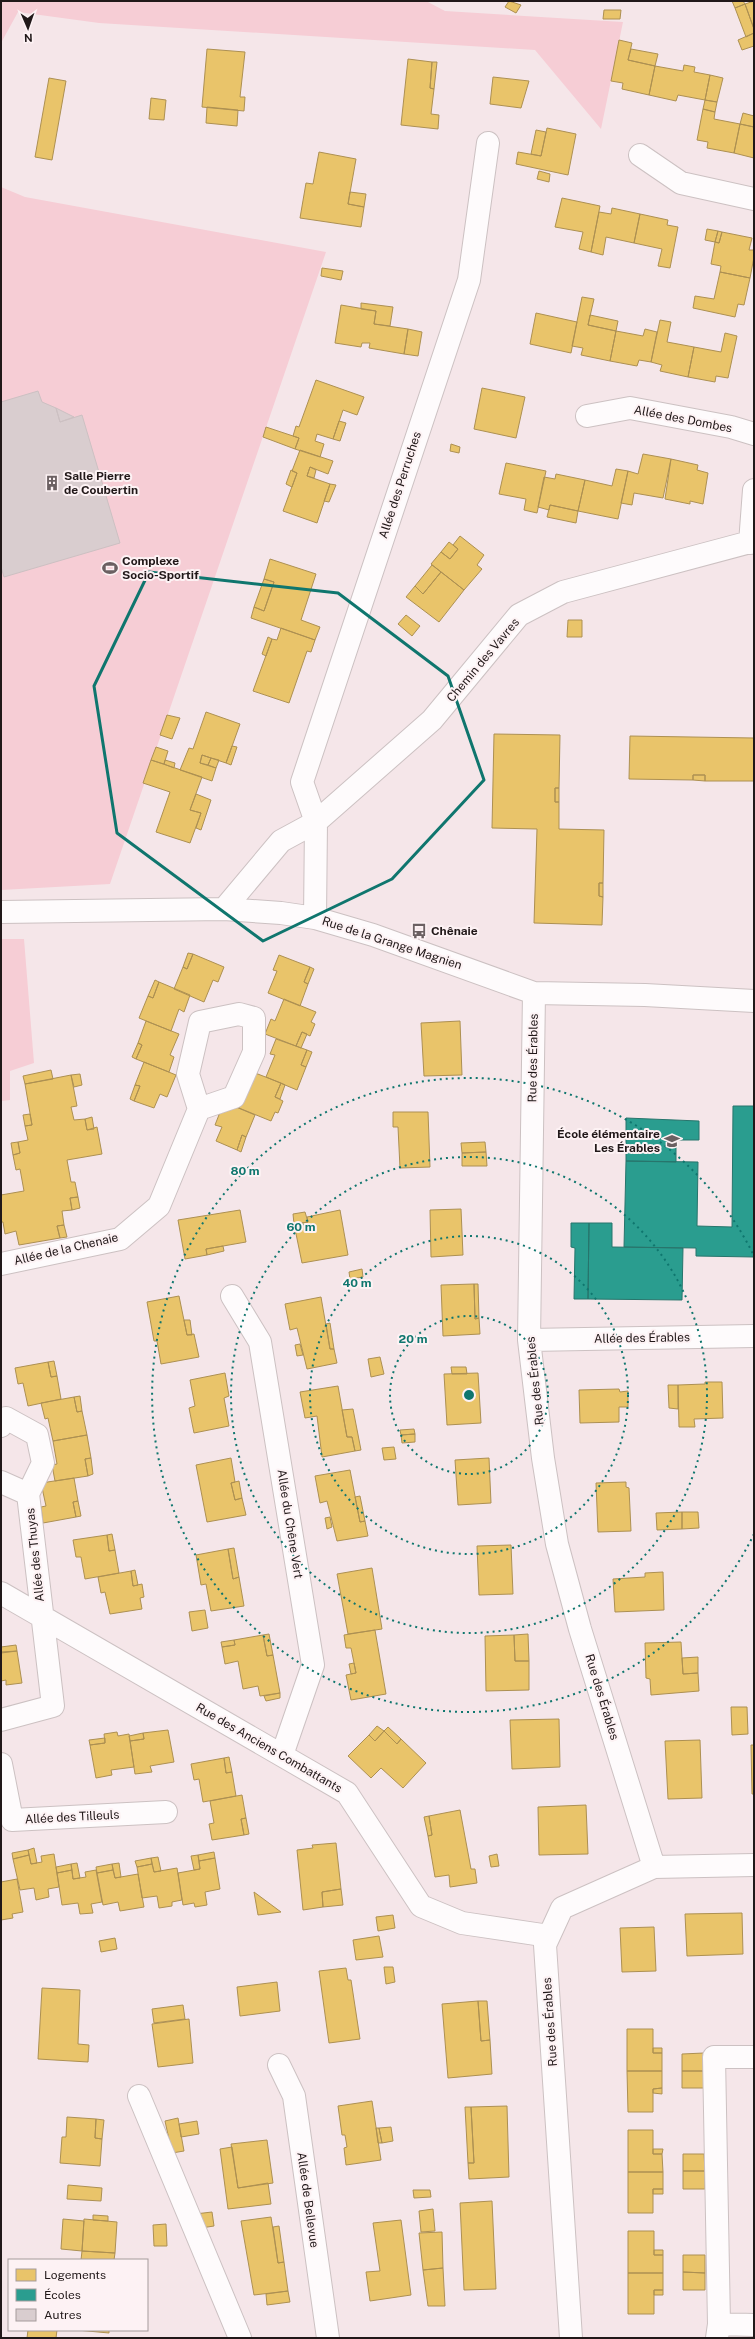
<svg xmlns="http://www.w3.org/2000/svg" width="755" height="2339" font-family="'Public Sans',sans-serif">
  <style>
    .green { fill: #f6cdd5 }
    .homes { fill: #e9c46a; stroke: #ad9052 }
    .schools { fill: #2a9d8f; stroke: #27756c }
    .building { fill: #d9cdcf; stroke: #ccc0c2 }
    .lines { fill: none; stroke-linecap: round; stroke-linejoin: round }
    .minor-casing { stroke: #ccc1c2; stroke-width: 24 }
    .minor { stroke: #fefbfc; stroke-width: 22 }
    .marked { fill: none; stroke: #0f766e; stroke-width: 3; stroke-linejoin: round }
    .ring { fill: none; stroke: #0f766e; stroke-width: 2; stroke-dasharray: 2 4 }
    .labels { text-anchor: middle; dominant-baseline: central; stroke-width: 4; stroke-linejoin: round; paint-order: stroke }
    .street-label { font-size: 12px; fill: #211819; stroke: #fdf2f4 }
    .poi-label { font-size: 12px; font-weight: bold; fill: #211819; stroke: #fdf2f4; text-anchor: start }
    .centre { fill: #0f766e; stroke: #fdf2f4; stroke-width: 2 }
    .ring-label { font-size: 12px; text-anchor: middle; font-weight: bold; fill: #0f766e; stroke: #fdf2f4; stroke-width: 4; stroke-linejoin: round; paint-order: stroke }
  </style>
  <rect width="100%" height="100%" fill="#f5e6e9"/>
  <path class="green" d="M1 1H426L445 11 623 22 601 129 535 50 99 23 18 12 1 43Z
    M1 187 25 197 326 252 110 884 1 890Z
    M1 939H24L34 1063 10 1071V1100L1 1101Z"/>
  <path class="homes" d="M509 1 521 5 516 13 505 7Z
    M732 1H743L745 4 735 8Z
    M754 1V29L745 4Z
    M745 4 754 29V33L746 37 735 8Z
    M604 10H621L620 19H603Z
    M754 33V46L742 50 738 40Z
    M619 40 632 43 628 60 655 66 649 95 622 89 623 83 611 81Z
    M207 49 245 52 240 97H245L244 111 202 107Z
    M631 49 658 54 655 66 628 60Z
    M408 59 432 62 430 88 434 89 431 114 439 115 438 129 401 125Z
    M432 62H437L434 89 430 88Z
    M684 65 695 67 694 72 710 75 705 100 678 95 676 101 649 95 655 66 683 71Z
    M710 75 723 78 717 102 705 100Z
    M493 77 529 81 521 108 490 104Z
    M49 78 66 81 52 160 35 157Z
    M151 98 166 100 164 120 149 119Z
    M705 100 717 102 715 112 703 109Z
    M207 107 238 110 237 126 206 123Z
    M703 109 715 112 714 119 740 124 734 153 707 148 708 142 697 140Z
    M743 113 754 116V127L740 124Z
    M740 124 754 127V158L734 153Z
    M547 128 576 134 568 175 516 164 518 152 541 156Z
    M536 130 546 132 541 156 531 154Z
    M319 152 356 159 348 204 364 207 361 227 300 218 306 183 313 184Z
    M539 171 550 174 549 182 537 179Z
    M350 192 366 194 364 207 348 204Z
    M562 198 600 206 591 252 579 249 583 232 555 227Z
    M612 208 640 214 634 243 606 237 603 255 591 252 599 212 611 214Z
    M640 214 668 220 667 225 678 227 670 268 658 266 662 249 634 243Z
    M707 229 718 231 715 242 705 240Z
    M718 231 722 232 719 243 715 242Z
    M722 232 752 238 749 250H754V257L750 278 720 272 721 266 711 264 715 242 719 243Z
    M322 268 343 271 341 280 321 276Z
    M720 272 750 278 744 305 738 304 735 317 693 308 695 296 714 299Z
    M582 297 594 299 588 325 616 331 610 361 581 355 583 348 572 346Z
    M361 303 393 307 390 326 374 324 376 311 361 309Z
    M341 305 376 311 374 324 408 329 404 354 369 348 370 343H362L361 347 335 343Z
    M536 313 577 322 571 353 530 344Z
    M590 315 618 321 616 331 588 325Z
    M660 320 671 322 667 342 694 347 688 377 660 371 662 365 651 362Z
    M408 329 422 332 418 356 404 354Z
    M645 329 657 332 651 362 639 360 637 366 610 361 616 331 643 336Z
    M725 333 737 336 728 378 716 376 715 382 688 377 694 347 721 352Z
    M316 380 364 397 357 415 343 410 333 439 317 434 315 441 324 444 320 457 295 449 299 438 293 436 296 426 299 427Z
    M482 388 525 397 516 438 474 429Z
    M339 421 346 423 340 441 333 439Z
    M266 427 299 438 295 449 263 437Z
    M451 444 460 447 459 453 450 451Z
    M300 450 333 461 328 474 310 467 307 476 330 484 317 523 283 511 297 473 292 471Z
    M643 454 671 459 663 498 634 493 632 505 621 503 628 471 638 474Z
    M671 459 698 465 697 470 708 473 703 504 690 501V504L665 499Z
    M506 463 546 471 537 513 524 510 526 499 499 494Z
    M310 467 316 470 314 478 307 476Z
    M616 469 628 471 618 519 578 511 585 480 612 486Z
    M291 470 297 473 292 487 286 484Z
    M556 474 585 480 578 511 550 505 549 510 538 507 544 477 555 479Z
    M330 484 336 485 329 502 324 501Z
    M550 505 578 511 576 523 547 517Z
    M460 536 484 555 477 565 482 569 464 590 431 564 441 552 450 559 458 549 453 545Z
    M449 542 458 549 450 559 441 552Z
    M270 559 316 574 301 620 320 627 315 640 251 618 254 607 264 611 274 582 264 579Z
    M432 565 441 572 423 594 415 586Z
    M441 572 464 590 439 622 406 597 415 586 423 594Z
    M264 579 274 582 264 611 254 607Z
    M406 615 420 626 412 636 398 624Z
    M568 620H582V637H567Z
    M281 628 315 640 311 652 307 651 289 703 253 691 272 639 277 640Z
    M268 637 272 639 266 656 262 654Z
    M206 712 240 724 226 763 202 755 200 763 216 768 212 781 180 770 189 748 193 749Z
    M167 715 180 718 172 739 160 735Z
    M494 734 560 735 559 788H555V802H559V829L604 830 603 883H599V896L603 897 602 925 534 923 537 829 492 828Z
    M630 736 754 738V781H705V775H693V780L629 779Z
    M232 746 237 747 231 765 226 763Z
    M156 747 168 751 164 764 151 760Z
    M202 755 211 758 208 765 200 763Z
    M211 758 219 760 216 768 208 765Z
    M151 760 202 777 190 810 201 813 190 843 156 832 170 792 143 783Z
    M165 760 175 763 174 768 164 764Z
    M693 775H705V781L693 780Z
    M555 788H559V802H555Z
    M196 794 211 800 201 830 196 828 201 813 190 810Z
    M599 883H603V897L599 896Z
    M188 953 193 954 187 969 183 967Z
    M193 954 224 967 218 982 213 980 204 1002 174 989 183 967 187 969Z
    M279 955 310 967 304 982 308 984 300 1006 268 993 277 971 273 970Z
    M310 967 314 969 308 984 304 982Z
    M155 980 159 982 153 998 148 996Z
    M159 982 190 995 184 1012 179 1009 171 1031 139 1018 148 996 153 998Z
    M284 999 316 1012 311 1022 315 1024 310 1036 302 1032 296 1046 265 1034 271 1019 275 1021Z
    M146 1021 179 1034 170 1055 174 1057 169 1072 136 1059 142 1045 138 1043Z
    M460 1021 462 1075 424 1076 421 1023Z
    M302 1032 307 1034 301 1048 296 1046Z
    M276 1039 307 1050 301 1065 306 1067 297 1090 266 1077 275 1055 270 1054Z
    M138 1043 142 1045 136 1059 132 1057Z
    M307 1050 312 1052 306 1067 301 1065Z
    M144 1062 176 1075 167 1097 160 1094 154 1108 134 1101 140 1086 135 1085Z
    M51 1070 53 1079 25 1084 23 1076Z
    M250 1071 281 1083 275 1097 283 1101 278 1113 275 1112 271 1121 239 1108 248 1088Z
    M80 1074 82 1085 74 1087 71 1075Z
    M71 1075 77 1106 71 1107 74 1120 85 1119 87 1130 97 1127 102 1154 67 1160 71 1182H75L78 1197 70 1198 72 1210 62 1211 64 1225 57 1226 60 1238 19 1245 16 1231 5 1234 3 1222H1V1195L24 1191 20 1169 16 1170 13 1155 20 1153 18 1142 28 1140 25 1126 32 1125 25 1084Z
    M281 1083 285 1085 280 1099 275 1097Z
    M135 1085 140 1086 134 1101 130 1099Z
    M224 1102 255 1115 246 1137 242 1135 237 1150 216 1141 222 1127 215 1125Z
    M393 1112H428L430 1167 400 1168 398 1127H393Z
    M30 1114 32 1125 25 1126 23 1115Z
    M92 1117 94 1129 87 1130 85 1119Z
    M242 1135 246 1137 241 1152 237 1150Z
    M18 1142 20 1153 13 1155 11 1143Z
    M485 1142 486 1152 462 1153 461 1143Z
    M486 1152 487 1166H462V1153Z
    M78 1197 80 1208 72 1210 70 1198Z
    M461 1209 463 1255 431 1257 430 1210Z
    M240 1210 246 1242 206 1249 207 1255 185 1259 178 1220Z
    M340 1210 348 1255 302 1263 294 1224 308 1222 307 1217Z
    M305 1212 308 1222 294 1224 293 1214Z
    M64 1225 67 1237 60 1238 57 1226Z
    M223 1246 224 1251 207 1255 206 1249Z
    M362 1269 363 1277 350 1279 349 1272Z
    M474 1284H478L479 1318 475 1319Z
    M474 1284 475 1319 479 1318 480 1334 443 1336 441 1285Z
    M179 1296 187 1335 194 1334 199 1357 161 1364 157 1341H154L147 1302Z
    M321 1297 330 1349H334L337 1363 307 1369 297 1328 290 1330 285 1304Z
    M184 1320H190L192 1335H187Z
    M330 1323 334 1349H330L326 1324Z
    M300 1344 303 1355 297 1356 295 1345Z
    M380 1357 384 1374 371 1377 368 1359Z
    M54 1361 57 1376 51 1377 48 1362Z
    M48 1362 51 1377 57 1376 61 1399 28 1406 23 1383 18 1384 15 1368Z
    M451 1367H466L467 1374H452Z
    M225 1373 229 1396 224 1398 229 1426 194 1433 189 1408 195 1406 190 1380Z
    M478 1373 481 1423 447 1425 444 1374Z
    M705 1382H722L723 1418 694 1419 695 1427H679L678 1385 705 1384Z
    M668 1385H678V1409L669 1408Z
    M338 1386 347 1437H352L355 1451 322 1457 317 1416 305 1418 300 1392Z
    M619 1389 620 1392 628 1391V1407H619V1422L580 1423 579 1390Z
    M80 1396 82 1411 77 1412 74 1397Z
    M74 1397 77 1412 82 1411 87 1435 53 1441 48 1418 45 1419 41 1403Z
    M353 1409 361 1450 355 1451 352 1437H347L342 1410Z
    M414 1429 415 1434 401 1435 400 1430Z
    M415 1434V1442L402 1443 401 1435Z
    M87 1435 91 1458 85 1459 88 1476 55 1481 52 1465 57 1464 53 1441Z
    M394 1447 396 1459 384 1460 382 1448Z
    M91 1458 93 1474 88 1476 85 1459Z
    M231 1458 235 1482 231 1483 235 1500 242 1498 246 1515 207 1522 196 1465Z
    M489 1458 491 1503 458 1505 455 1460Z
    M350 1470 360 1522 365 1521 368 1536 337 1541 327 1501 320 1503 315 1476Z
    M74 1478 78 1501 73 1502 76 1517 43 1523 41 1507 46 1506 41 1483Z
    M239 1481 242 1498 235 1500 231 1483Z
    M626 1482V1487L629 1488 631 1531 598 1532 596 1483Z
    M360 1496 365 1521 360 1522 355 1497Z
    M78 1501 81 1516 76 1517 73 1502Z
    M682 1512V1529L657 1530 656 1513Z
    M682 1512H698L699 1528 682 1529Z
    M330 1517 332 1527 327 1529 325 1518Z
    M112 1534 115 1550 109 1551 107 1535Z
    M107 1535 109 1551 115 1550 119 1573 85 1579 81 1557H76L73 1540Z
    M511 1545 513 1594 479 1595 477 1546Z
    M234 1548 239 1577 233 1579 228 1549Z
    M228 1549 233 1579 239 1577 244 1606 211 1611 206 1584 201 1585 196 1555Z
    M372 1568 382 1629 348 1634 337 1574Z
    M135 1570 138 1585 133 1586 131 1571Z
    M131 1571 133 1586 142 1584 144 1597 140 1598 142 1609 110 1614 105 1592 101 1593 98 1577Z
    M663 1572 664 1610 615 1612 613 1579 645 1577V1573Z
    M205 1610 208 1628 192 1631 189 1612Z
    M375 1630 386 1694 351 1700 346 1675 356 1673 351 1648H346L344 1635Z
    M269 1634 273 1655 267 1656 263 1635Z
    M528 1634 529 1661H515L514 1635Z
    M263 1635 267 1656 273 1655 280 1693 260 1696 258 1686 243 1689 238 1661 225 1664 222 1647 235 1645 234 1640Z
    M514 1635 515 1661H529V1690L486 1691 485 1636Z
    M234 1640 235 1645 222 1647 221 1642Z
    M681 1642 683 1674 698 1673 699 1691 651 1695 650 1679 646 1678 645 1643Z
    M16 1645 17 1651 1 1653V1647Z
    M17 1651 22 1683 6 1685V1680L1 1681V1652Z
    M698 1657V1673L683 1674 682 1658Z
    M354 1663 356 1673 351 1674 349 1664Z
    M280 1693V1698L266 1701 264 1696Z
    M731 1707H747L748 1734 732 1735Z
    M559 1719 560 1767 512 1769 510 1720Z
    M377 1726 384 1731 375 1741 369 1735Z
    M388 1727 401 1739 397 1744 384 1731Z
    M168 1730 174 1762 150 1766 152 1772 135 1774 130 1741 144 1739 143 1733Z
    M384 1731 397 1744 401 1739 426 1763 403 1788 381 1768 371 1778 348 1756 369 1735 375 1741Z
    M117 1732 118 1736 129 1734 134 1767 111 1770 112 1775 96 1778 90 1745 105 1743 104 1734Z
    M143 1733 144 1739 130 1741 129 1736Z
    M105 1738V1743L90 1745 89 1740Z
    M700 1740 702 1798 668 1799 665 1741Z
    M751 1745H754V1794H752Z
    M229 1757 232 1772 226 1773 224 1758Z
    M224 1758 226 1773 232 1772 236 1796 203 1802 199 1779 194 1780 191 1764Z
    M242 1795 246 1818 241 1819 244 1835 212 1840 209 1824 214 1823 210 1801Z
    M586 1805 588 1854 539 1855 538 1807Z
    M460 1810 471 1869H475L477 1883 450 1887 449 1875 435 1877 428 1836 432 1835 429 1816Z
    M429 1816 432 1835 428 1836 424 1817Z
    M246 1818 249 1834 244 1835 241 1819Z
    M336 1843 341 1889 322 1892 323 1907 303 1910 297 1850 313 1848 312 1845Z
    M34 1848 37 1863 31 1864 28 1850Z
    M28 1850 29 1855 13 1859 12 1853Z
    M214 1852 215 1858 199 1861 198 1855Z
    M54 1854 59 1887 48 1889 49 1897 36 1900 34 1888 20 1890 13 1859 29 1855 31 1864 42 1862 41 1856Z
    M497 1854 499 1866 491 1867 489 1856Z
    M198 1855 200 1869 194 1870 191 1856Z
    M158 1857 161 1871 154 1872 151 1858Z
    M151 1858 152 1864 137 1867 135 1861Z
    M215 1858 220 1889 205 1892 207 1905 195 1907 194 1903 183 1905 178 1873 200 1869 199 1861Z
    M77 1863 80 1878 73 1879 71 1864Z
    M119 1863 121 1877 115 1878 112 1864Z
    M71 1864 72 1870 57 1873 56 1867Z
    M112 1864 113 1870 97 1873 96 1867Z
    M152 1864 154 1872 177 1868 182 1900 172 1902V1906L159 1908 157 1896 142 1898 137 1867Z
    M72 1870 73 1879 86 1877 85 1872 96 1870 102 1902 91 1904 93 1913 80 1914 78 1903 62 1905 57 1873Z
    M113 1870 115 1878 138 1874 144 1907 120 1911 118 1902 103 1905 97 1873Z
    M17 1879 23 1912 12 1914 13 1918 1 1920V1882Z
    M341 1889 343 1905 323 1907 322 1892Z
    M254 1892 281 1912 258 1915Z
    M742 1913 743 1954 687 1956 685 1914Z
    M393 1915 395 1928 378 1931 376 1917Z
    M654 1927 656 1971 622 1972 620 1928Z
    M379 1936 383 1957 356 1960 353 1940Z
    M115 1938 117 1949 101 1952 99 1941Z
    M384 1967H393L395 1982 386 1984Z
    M346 1968 348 1980H351L360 2039 329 2043 319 1971Z
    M277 1982 280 2011 240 2016 237 1987Z
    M42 1988 80 1990 78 2044 89 2045 88 2062 38 2059Z
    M478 2001H487L490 2040 481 2041Z
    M478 2001 481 2041 490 2040 492 2074 448 2078 442 2004Z
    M183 2005 185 2019 154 2023 152 2009Z
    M189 2019 193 2063 158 2067 152 2024Z
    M627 2029H653V2053H662V2071H627Z
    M653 2048H662V2053H653Z
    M704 2053 705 2071H682V2054Z
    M627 2071H662V2088L653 2089V2112H628Z
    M682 2071H705V2088H682Z
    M662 2088V2094L653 2093V2089Z
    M372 2101 381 2160 346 2165 344 2148 347 2147 345 2135H342L338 2106Z
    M507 2106 509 2177 469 2179 468 2163H474L471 2107Z
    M465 2107H471L474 2163H468Z
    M67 2117 96 2119 95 2138 102 2139 100 2166 60 2163 62 2137H66Z
    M178 2118 184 2151 172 2153 165 2121Z
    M96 2119 104 2120 102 2139 95 2138Z
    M197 2121 199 2134 181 2137 179 2124Z
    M391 2127 393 2141 382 2143 379 2128Z
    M376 2128H379L382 2143H378Z
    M628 2130H653V2154H662L663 2172H628Z
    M267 2140 273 2183 238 2188 231 2144Z
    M232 2147 238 2188 268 2183 271 2204 228 2209 220 2149Z
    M653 2149H663L662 2154H653Z
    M683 2154H704L705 2171H683Z
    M683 2171H705V2189H683Z
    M628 2172H663V2189H653V2213H628Z
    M68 2185 102 2188 101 2201 67 2199Z
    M653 2189H663V2194H653Z
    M413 2190H430L431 2197 414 2198Z
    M492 2201 496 2289 464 2290 460 2203Z
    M433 2209 435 2231 421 2232 419 2211Z
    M212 2212 214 2226 201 2228 195 2214Z
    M93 2215 108 2216V2221L93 2220Z
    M271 2217 278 2263 284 2262 288 2291 254 2295 241 2221Z
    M63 2219 84 2221 82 2251 61 2249Z
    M84 2219 117 2222 115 2253 82 2251Z
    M401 2220 411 2295 370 2301 366 2272 380 2271 373 2223Z
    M166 2224 167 2246H154L153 2225Z
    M279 2226 284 2262 278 2263 273 2227Z
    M628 2231H654V2255H663V2273H628Z
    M442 2232 443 2268 423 2270 419 2233Z
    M654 2250H663V2255H654Z
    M82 2251 115 2253 114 2260H81Z
    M683 2255H705V2273L683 2272Z
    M443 2268 445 2306H428L423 2270Z
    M683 2272 705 2273V2290H683Z
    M628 2273H663V2290H654V2314H628Z
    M654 2290H663V2295H654Z
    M288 2291 290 2302 267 2305 266 2294Z
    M28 2330H57L56 2338H27Z
    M77 2330H109V2333Z"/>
  <path class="schools" d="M733 1106H754V1257L696 1256V1248L624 1247 626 1161 698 1162 697 1226 732 1227Z
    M626 1118 699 1121V1140H676V1162L626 1161Z
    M571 1223H589L588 1299H574L575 1248 571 1247Z
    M589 1223H612V1247L683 1248 682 1300 588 1299Z"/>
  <path class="building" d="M38 391 42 402 56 408 60 422 82 415 120 543 4 577 1 567V402Z
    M56 408 74 417 60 422Z"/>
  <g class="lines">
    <defs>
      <path id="minor" d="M640 155 681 183 754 199
        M587 416 630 408 731 427 754 434
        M750 543 754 490
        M224 909 281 841 316 822 432 720 519 615 563 592 754 541
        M1 912 224 909 281 913 315 918 373 935 534 993 645 995 754 1001
        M315 918 316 822 302 782 469 280 488 143
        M534 993 529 1340 543 1458 557 1544 580 1629 654 1867 562 1908 545 1945 571 2338
        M1 1264 120 1239 159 1206 199 1109 188 1074 200 1022 239 1014 254 1018V1052L234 1097 199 1109
        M232 1296 260 1342 313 1665 282 1755
        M529 1340 754 1336
        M1 1426 6 1418 37 1435 43 1463 28 1494 53 1706 1 1720
        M1 1482 28 1494
        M1 1593 347 1793 421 1906 462 1923 549 1936
        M1 1764 12 1820 166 1812
        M654 1867 754 1865
        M279 2065 294 2096 328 2338
        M139 2096 240 2338
        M719 2324 754 2325
        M717 2338 719 2324 714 2057H754"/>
    </defs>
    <use href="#minor" class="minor-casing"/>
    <use href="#minor" class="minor"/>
  </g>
  <path class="marked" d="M149 572 338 593 448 676 484 780 392 879 263 941 117 833 94 686Z"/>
  <g class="ring">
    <circle cx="469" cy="1395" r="79"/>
    <circle cx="469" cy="1395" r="159"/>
    <circle cx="469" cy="1395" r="238"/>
    <path d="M754 1534A317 317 0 1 1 754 1256"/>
  </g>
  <defs>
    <symbol id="building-bare" viewBox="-9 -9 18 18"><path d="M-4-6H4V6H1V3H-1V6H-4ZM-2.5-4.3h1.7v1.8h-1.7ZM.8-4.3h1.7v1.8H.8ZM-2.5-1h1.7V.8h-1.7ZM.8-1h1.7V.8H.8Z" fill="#6b6062" stroke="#fdf2f4" stroke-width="2.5" paint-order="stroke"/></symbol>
    <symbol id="stadium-bare" viewBox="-9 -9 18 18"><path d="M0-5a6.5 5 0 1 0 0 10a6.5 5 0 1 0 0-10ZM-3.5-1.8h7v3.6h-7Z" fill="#6b6062" stroke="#fdf2f4" stroke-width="2.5" paint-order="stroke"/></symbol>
    <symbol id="bus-bare" viewBox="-9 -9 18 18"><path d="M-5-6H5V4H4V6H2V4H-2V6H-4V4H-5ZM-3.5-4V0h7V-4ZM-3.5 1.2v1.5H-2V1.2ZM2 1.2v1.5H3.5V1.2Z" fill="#6b6062" stroke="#fdf2f4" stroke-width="2.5" paint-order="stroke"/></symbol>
    <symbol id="school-bare" viewBox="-9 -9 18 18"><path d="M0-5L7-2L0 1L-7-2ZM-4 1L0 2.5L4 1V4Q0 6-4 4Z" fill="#6b6062" stroke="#fdf2f4" stroke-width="2.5" paint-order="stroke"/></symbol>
  </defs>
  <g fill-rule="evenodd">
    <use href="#building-bare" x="41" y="472" width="22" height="22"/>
    <use href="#stadium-bare" x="99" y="557" width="22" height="22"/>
    <use href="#bus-bare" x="408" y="920" width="22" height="22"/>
    <use href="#school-bare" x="661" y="1130" width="22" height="22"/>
  </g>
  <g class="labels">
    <g class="street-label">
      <text transform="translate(683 419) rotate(11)">Allée des Dombes</text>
      <text transform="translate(400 485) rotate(-72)">Allée des Perruches</text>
      <text transform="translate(483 660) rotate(-50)">Chemin des Vavres</text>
      <text transform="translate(392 943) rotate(18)">Rue de la Grange Magnien</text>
      <text transform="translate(533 1058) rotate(-89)">Rue des Érables</text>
      <text transform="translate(66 1249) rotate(-13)">Allée de la Chenaie</text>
      <text transform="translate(642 1338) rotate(-1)">Allée des Érables</text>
      <text transform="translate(535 1381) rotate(-96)">Rue des Érables</text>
      <text transform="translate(290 1524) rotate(81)">Allée du Chêne Vert</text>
      <text transform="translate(35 1555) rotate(-96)">Allée des Thuyas</text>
      <text transform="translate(602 1697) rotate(73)">Rue des Érables</text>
      <text transform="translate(269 1748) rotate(30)">Rue des Anciens Combattants</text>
      <text transform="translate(72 1817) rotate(-3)">Allée des Tilleuls</text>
      <text transform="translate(550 2022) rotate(-94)">Rue des Érables</text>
      <text transform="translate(308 2200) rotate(82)">Allée de Bellevue</text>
    </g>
    <g class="poi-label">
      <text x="64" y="476">Salle Pierre<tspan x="64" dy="14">de Coubertin</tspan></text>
      <text x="122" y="561">Complexe<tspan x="122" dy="14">Socio-Sportif</tspan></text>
      <text x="431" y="931">Chênaie</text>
      <text x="660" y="1134" text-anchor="end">École élémentaire<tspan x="660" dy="14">Les Érables</tspan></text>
    </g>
  </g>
  <circle cx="469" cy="1395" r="6" class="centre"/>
  <g class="ring-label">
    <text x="245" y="1175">80 m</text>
    <text x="301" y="1231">60 m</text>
    <text x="357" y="1287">40 m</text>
    <text x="413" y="1343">20 m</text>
  </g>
  <rect width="755" height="2339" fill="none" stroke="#211819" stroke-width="4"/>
  <rect x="8" y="2259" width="140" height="72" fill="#fdf2f4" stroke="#a59b9c"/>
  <rect x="16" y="2269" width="20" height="12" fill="#e9c46a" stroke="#a59b9c"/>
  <text x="44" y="2279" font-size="12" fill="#211819">Logements</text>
  <rect x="16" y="2289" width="20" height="12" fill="#2a9d8f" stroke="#a59b9c"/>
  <text x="44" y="2299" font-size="12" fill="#211819">Écoles</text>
  <rect x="16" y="2309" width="20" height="12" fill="#d9cdcf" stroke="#a59b9c"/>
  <text x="44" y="2319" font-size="12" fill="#211819">Autres</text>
  <g transform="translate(28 28) rotate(178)" stroke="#fdf2f4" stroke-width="3" paint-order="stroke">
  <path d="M0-3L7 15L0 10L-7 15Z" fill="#211819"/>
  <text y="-6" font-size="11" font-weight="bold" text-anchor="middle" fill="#211819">N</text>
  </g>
</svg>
